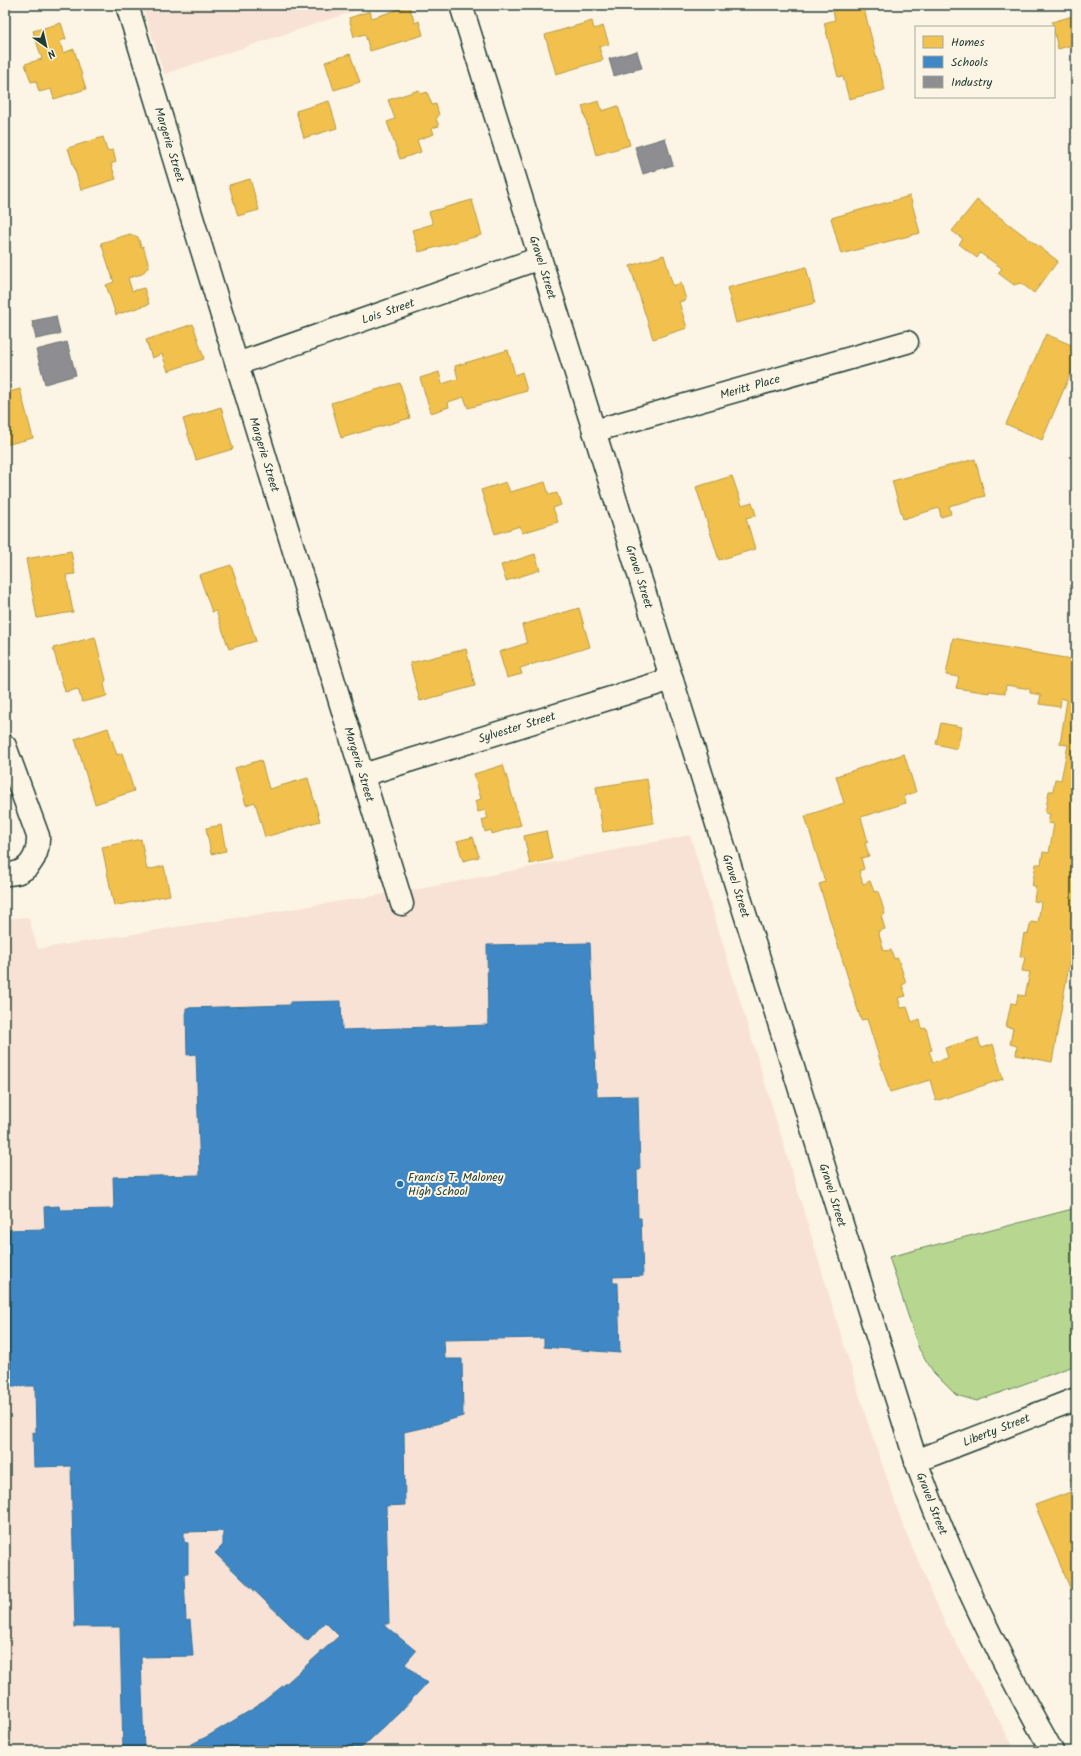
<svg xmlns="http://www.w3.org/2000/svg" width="1081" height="1756" font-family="Kalam,sans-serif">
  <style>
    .built { fill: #f8e2d5 }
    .green { fill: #b7d68f; stroke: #6b8a62 }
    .homes { fill: #f2c14e; stroke: #b39946 }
    .schools { fill: #3f88c5; stroke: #35729a }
    .industry { fill: #8d8d92; stroke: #6c7576 }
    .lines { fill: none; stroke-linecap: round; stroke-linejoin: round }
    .street-casing { stroke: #1f3d34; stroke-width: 25 }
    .secondary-casing { stroke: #1f3d34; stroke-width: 25 }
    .street { stroke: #fcf5e5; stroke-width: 22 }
    .secondary { stroke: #fcf5e5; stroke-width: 22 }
    .poi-dot { fill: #1f6fb2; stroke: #fcf5e5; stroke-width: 1.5 }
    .labels { text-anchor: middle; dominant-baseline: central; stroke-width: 4; stroke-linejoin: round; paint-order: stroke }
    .street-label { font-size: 12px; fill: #1f3d34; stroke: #fcf5e5 }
    .poi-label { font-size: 12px; fill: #1f3d34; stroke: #fcf5e5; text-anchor: start }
  </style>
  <rect width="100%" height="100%" fill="#fcf5e5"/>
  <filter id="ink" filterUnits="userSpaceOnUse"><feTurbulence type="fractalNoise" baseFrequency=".025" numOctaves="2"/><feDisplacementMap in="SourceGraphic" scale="8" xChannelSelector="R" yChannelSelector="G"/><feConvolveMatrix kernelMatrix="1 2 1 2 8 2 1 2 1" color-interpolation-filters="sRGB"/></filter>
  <g filter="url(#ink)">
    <path class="built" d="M142 5H373L164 74Z
      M690 835 867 1420 903 1525 944 1621 1016 1751H5V919L28 917 38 949 430 887Z"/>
    <path class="green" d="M1076 1208V1365L977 1401 956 1395 934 1373 919 1349 889 1257Z"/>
    <path class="homes" d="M853 5H863L885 90 849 99 843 76 838 77 824 23 835 20 833 10Z
      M409 6 415 23 419 21 423 35 370 51 365 34 354 37 349 18 370 11 372 18Z
      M1076 15V44L1058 49 1052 22Z
      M592 21 594 29 603 26 609 44 599 47 603 60 556 74 545 35Z
      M61 23 66 39 60 41 63 53 74 49 86 89 54 99 51 89 39 92 36 81 31 82 25 64 42 59 33 31Z
      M350 54 360 82 334 90 325 62Z
      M419 90 421 94 427 92 432 105 436 104 439 115 436 119 439 126 432 128 434 134 417 140 421 152 400 159 387 122 395 119 388 100Z
      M329 101 337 128 304 138 296 111Z
      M599 101 602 111 618 106 630 145 596 155 582 106Z
      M103 137 107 151 113 150 116 162 111 164 116 179 81 190 68 148Z
      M250 179 259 210 238 216 229 185Z
      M910 196 920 233 841 254 831 218Z
      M472 200 482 235 419 252 412 230 433 224 429 212Z
      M977 200 1058 261 1034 293 1021 283 1014 285 998 273 1002 268 980 253 977 258 959 244 963 239 952 231Z
      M130 234 138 237 141 247 143 246 149 266 142 274 128 278 132 291 144 288 149 304 116 315 106 285 114 282 101 243Z
      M664 255 673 286 681 283 686 300 679 302 687 328 653 339 630 266Z
      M806 267 815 303 736 323 727 288Z
      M193 324 204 359 168 371 162 354 152 358 146 340Z
      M1046 334 1076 347V361L1042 440 1006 424Z
      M508 350 515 375 522 372 527 391 468 408 464 397 448 402 449 407 431 413 420 378 439 372 442 384 458 379 455 366Z
      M400 383 410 418 341 438 331 403Z
      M20 389 33 438 5 445V393Z
      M221 407 233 449 196 460 183 419Z
      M975 459 985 496 949 506 951 514 941 517 939 508 903 519 892 481Z
      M732 476 742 505 752 502 756 515 746 518 755 549 719 560 696 487Z
      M506 482 510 492 545 482 549 495 557 493 561 505 553 508 558 522 522 533 520 526 495 534 481 490Z
      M71 551 75 574 66 575 73 612 37 618 26 559Z
      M535 554 540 570 506 581 501 565Z
      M231 565 256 641 229 649 216 611 212 612 199 575Z
      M579 608 590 647 520 668 522 674 507 678 499 652 527 643 522 625Z
      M95 637 106 680 104 684 107 696 82 702 78 689 65 692 53 648Z
      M953 638 1076 660V925L1052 1062 1016 1055 1017 1046 1010 1044 1013 1028 1006 1027 1011 1003 1016 1004 1018 995 1025 996 1030 972 1022 971 1025 957H1020L1024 933 1028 934 1031 922 1038 923 1041 902 1034 901 1036 886H1032L1036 864H1041L1043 852 1049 853 1054 824 1048 823 1050 814 1045 813 1049 791H1053L1055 779 1061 780 1068 745 1060 744 1067 700 1061 698 1060 707 1039 704 1041 695 1030 693V689L1006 685 1005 693 989 691V693L956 688 959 677 946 675Z
      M466 649 475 686 420 701 410 663Z
      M941 723 962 727 957 749 936 744Z
      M108 728 117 755 122 753 134 791 95 804 75 739Z
      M904 754 916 792 904 796 906 803 861 817 868 842 865 843 869 856 861 858 864 869 859 871 863 884 870 881 874 892 878 891 885 914 881 916 885 929 878 931 884 951 891 950 894 959 898 958 906 983 902 985 906 996 898 998 901 1008 907 1007 912 1022 920 1019 922 1029 926 1028 932 1050 929 1051 933 1062 948 1058 945 1048 978 1038 981 1048 993 1044 1003 1079 936 1101 930 1080 890 1092 867 1019 861 1020 819 884 825 882 805 816 844 803 836 776Z
      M261 760 269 789 308 778 320 821 265 837 255 802 246 805 235 768Z
      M503 765 521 825 492 834 491 830 485 832 482 820 488 818 485 810 478 812 475 801 481 799 474 774Z
      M647 779 654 823 603 832 596 787Z
      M221 825 226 851 211 854 206 828Z
      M546 831 552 859 530 864 524 836Z
      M473 837 479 857 463 861 457 841Z
      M141 839 147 870 164 866 170 895 114 906 102 847Z
      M1076 1476V1488L1070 1479Z
      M1076 1490V1602L1035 1505Z"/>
    <path class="schools" d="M590 943 597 1097 638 1096 640 1170H637L638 1218H641L643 1276 613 1277V1283H618L620 1353 544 1347V1338L444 1340 445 1359H462L463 1416 426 1427 404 1432 405 1505 386 1506 389 1624H383L416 1651 405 1664 427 1683 399 1713 358 1751H178L208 1736 256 1707 289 1681 339 1636 325 1622 307 1641 215 1553 223 1545V1531L184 1532V1542L188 1543V1574H184L186 1621 190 1620 193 1656 141 1657 144 1751H123L120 1627H75L71 1466 34 1467 33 1432 36 1433 35 1386H5V1230L45 1229 44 1207 59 1206 60 1210 114 1209 113 1177 200 1175 196 1054 187 1055 186 1008 290 1005V1002L341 1001 342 1030 488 1025 487 945Z"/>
    <path class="industry" d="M637 51 642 68 614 76 609 59Z
      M665 138 673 165 643 174 635 147Z
      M56 316 60 334 36 339 32 321Z
      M67 342 76 375 45 384 36 350Z"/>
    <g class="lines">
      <defs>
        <g id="street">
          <path id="s1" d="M127 5 402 904"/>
          <path id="s2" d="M237 364 540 258"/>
          <path id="s3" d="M594 431 907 342"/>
          <path d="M5 746 38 836C39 857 28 875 5 874"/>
          <path id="s4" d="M363 775 672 679"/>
        </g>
        <g id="secondary">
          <path id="s5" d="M461 5 916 1461C952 1563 999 1657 1052 1751"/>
          <path id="s6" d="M916 1461 1076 1399"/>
        </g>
      </defs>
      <use href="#street" class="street-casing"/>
      <use href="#secondary" class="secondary-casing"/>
      <use href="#street" class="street"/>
      <use href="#secondary" class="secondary"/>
    </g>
  </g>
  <circle class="poi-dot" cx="400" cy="1184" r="4"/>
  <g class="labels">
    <g class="street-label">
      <text stroke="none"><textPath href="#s1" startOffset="146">Margerie Street</textPath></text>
      <text stroke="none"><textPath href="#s5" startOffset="275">Gravel Street</textPath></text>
      <text stroke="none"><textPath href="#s2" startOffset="160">Lois Street</textPath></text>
      <text stroke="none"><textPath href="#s3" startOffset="162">Meritt Place</textPath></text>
      <text stroke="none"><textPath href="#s1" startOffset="470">Margerie Street</textPath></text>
      <text stroke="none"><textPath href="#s5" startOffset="599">Gravel Street</textPath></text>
      <text stroke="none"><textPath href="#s4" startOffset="161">Sylvester Street</textPath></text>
      <text stroke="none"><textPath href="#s1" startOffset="794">Margerie Street</textPath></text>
      <text stroke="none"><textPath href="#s5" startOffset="923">Gravel Street</textPath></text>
      <text stroke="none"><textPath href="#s5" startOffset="1247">Gravel Street</textPath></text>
      <text stroke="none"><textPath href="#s6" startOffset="86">Liberty Street</textPath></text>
      <text stroke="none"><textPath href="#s5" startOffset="1571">Gravel Street</textPath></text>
    </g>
    <g class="poi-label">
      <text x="408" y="1177">Francis T. Maloney<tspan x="408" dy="14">High School</tspan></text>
    </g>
  </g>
  <rect width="1081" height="1756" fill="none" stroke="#fcf5e5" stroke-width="20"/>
  <rect x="10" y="10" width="1061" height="1736" fill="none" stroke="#1f3d34" stroke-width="1.5" filter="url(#ink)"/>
  <rect x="915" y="26" width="140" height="72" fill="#fcf5e5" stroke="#a4ab9e"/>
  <rect x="923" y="36" width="20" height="12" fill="#f2c14e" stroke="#a4ab9e"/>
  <text x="951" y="46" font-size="12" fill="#1f3d34">Homes</text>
  <rect x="923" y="56" width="20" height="12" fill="#3f88c5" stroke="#a4ab9e"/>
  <text x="951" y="66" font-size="12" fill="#1f3d34">Schools</text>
  <rect x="923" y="76" width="20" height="12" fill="#8d8d92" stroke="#a4ab9e"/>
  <text x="951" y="86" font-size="12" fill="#1f3d34">Industry</text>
  <g transform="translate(46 46) rotate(146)" stroke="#fcf5e5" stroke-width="3" paint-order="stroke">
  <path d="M0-3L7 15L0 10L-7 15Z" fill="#1f3d34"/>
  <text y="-6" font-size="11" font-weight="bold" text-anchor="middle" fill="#1f3d34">N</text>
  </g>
</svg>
